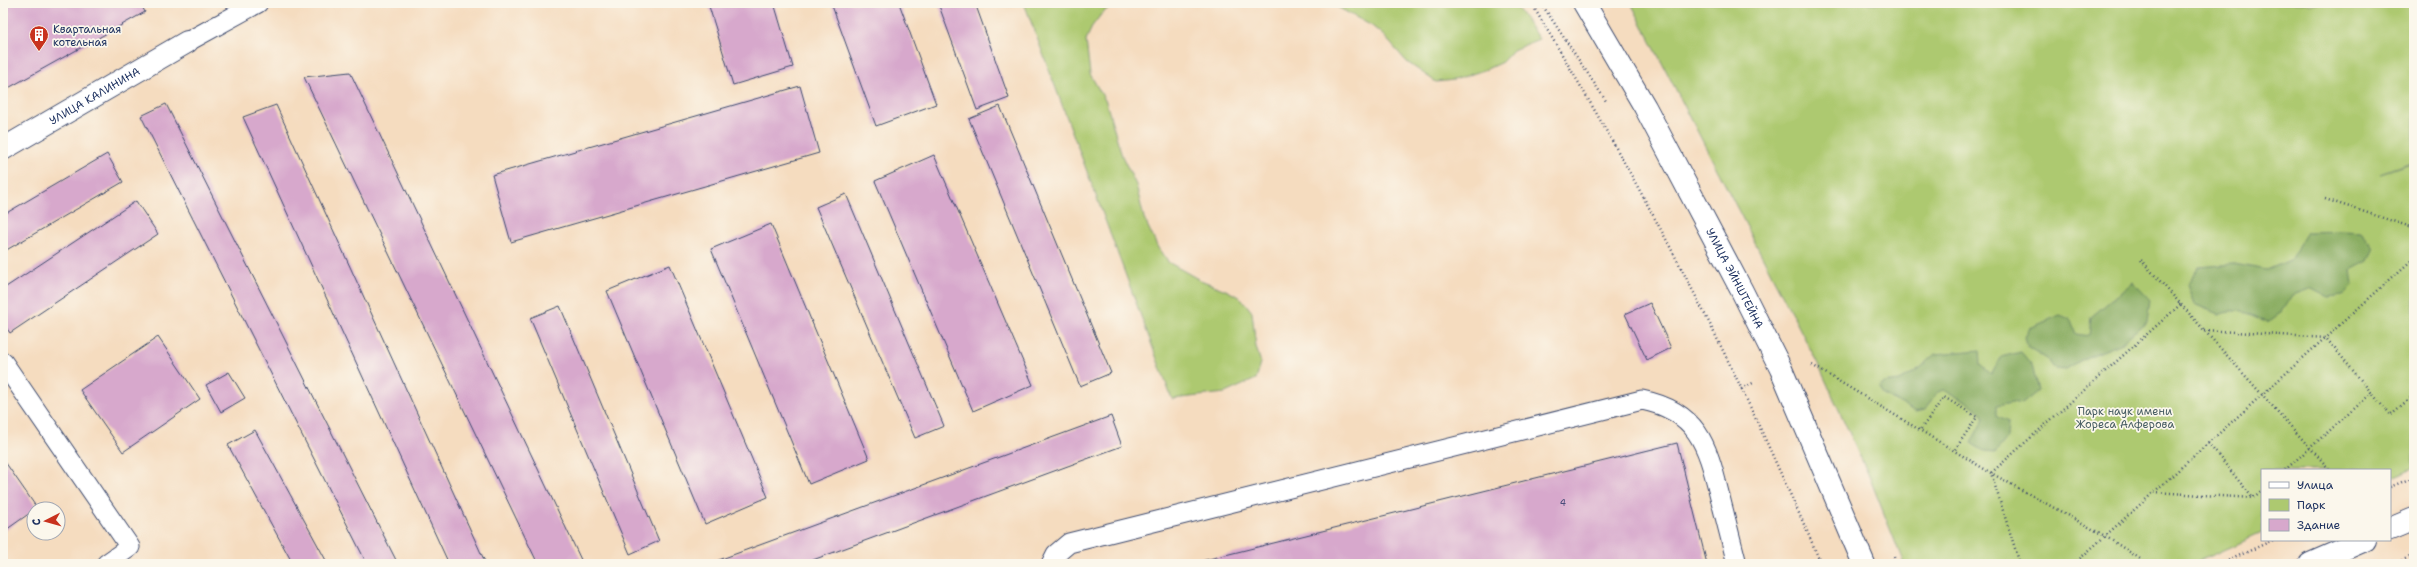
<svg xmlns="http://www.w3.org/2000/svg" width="2417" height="567" font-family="'Shantell Sans',sans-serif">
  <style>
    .green { fill: #adc970; stroke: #647c67 }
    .forest { fill: #8aad62; stroke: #526e60 }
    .building { fill: #d7a8cc }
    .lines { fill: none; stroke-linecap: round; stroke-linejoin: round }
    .lane-casing { stroke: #3c496d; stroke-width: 21 }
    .street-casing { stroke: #3c496d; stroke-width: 24 }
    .path { stroke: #3c496d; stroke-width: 2.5; stroke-dasharray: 1 3; stroke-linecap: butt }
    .lane { stroke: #fff; stroke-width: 19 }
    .street { stroke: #fff; stroke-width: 22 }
    .labels { text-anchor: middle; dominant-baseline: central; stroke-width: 3.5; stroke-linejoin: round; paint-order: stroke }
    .number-label { font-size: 9px; fill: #4a4d7a }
    .poi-label { font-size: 11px; fill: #1b2f5e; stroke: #fbf7ec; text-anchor: start }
    .street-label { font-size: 11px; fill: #1b2f5e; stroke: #fbf7ec }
    .park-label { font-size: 11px; fill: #475d63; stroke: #fbf7ec }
  </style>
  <rect width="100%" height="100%" fill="#fbf7ec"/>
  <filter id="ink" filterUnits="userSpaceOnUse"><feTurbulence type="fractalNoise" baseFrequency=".025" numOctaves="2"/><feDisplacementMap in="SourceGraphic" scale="8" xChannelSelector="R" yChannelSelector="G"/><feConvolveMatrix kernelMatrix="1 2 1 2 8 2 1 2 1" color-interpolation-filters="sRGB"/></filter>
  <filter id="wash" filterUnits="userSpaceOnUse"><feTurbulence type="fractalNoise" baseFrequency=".012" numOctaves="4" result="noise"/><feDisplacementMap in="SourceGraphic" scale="16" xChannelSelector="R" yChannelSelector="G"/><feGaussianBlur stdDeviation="0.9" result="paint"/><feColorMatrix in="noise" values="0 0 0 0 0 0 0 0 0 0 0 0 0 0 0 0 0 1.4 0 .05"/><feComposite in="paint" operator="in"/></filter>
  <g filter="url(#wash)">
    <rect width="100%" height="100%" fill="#f5dcbf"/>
    <path class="green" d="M1024 3H1118L1103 12 1093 25 1086 40 1090 74 1106 102 1122 156 1136 185 1144 218 1158 248 1168 262 1198 279 1228 291 1242 299 1252 312 1256 347 1261 363 1256 379 1225 393 1172 399Z
      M1330 3H1514L1539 39 1513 50 1502 62 1487 69 1454 80 1436 82 1407 62 1384 36 1372 26Z
      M1631 3H2414V162L2380 174 2414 163V468L2390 478V470H2262V533L2193 564H1904L1869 476 1819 366Z"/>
    <path class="forest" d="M2343 231 2360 232 2374 248 2368 260 2351 269 2353 286 2344 295 2329 297 2312 288 2293 295 2282 312 2268 322C2250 315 2238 306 2218 314L2194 304 2187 284 2199 267 2234 264 2267 270 2290 260 2307 232Z
      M2133 282 2150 300 2147 321 2120 344 2085 358 2066 369 2054 368 2047 359 2028 347 2025 337 2030 328 2060 315 2070 319 2076 334 2089 336 2091 317Z
      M1980 350 1981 365 1991 374 2001 357 2021 352 2032 365 2038 391 2022 404 2012 402 1997 405V417L2008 422 2007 438 1996 452 1984 451 1971 443 1984 418C1978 405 1956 396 1943 390L1936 393 1925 410 1916 412 1883 394 1879 388 1883 383 1900 381 1920 368 1936 354Z"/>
    <g id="blocks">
      <path class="building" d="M3 3H140L145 12 3 91Z
        M708 3H774L793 67 733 85Z
        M831 3H899L936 104 876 126Z
        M938 3H975L1009 98 977 110Z
        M350 72 583 564H538L304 77Z
        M800 86 819 153 511 242 492 175Z
        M166 104 398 564H367L141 116Z
        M276 105 486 564H449L243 117Z
        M1000 106 1111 373 1080 386 969 119Z
        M107 154 123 182 3 252V215Z
        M934 155 1033 385 973 411 875 181Z
        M846 194 944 426 915 438 816 207Z
        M136 201 158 234 10 333 3 323V289Z
        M771 224 869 459 809 484 711 249Z
        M670 265 768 497 705 524 607 291Z
        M1650 303 1671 348 1647 360 1625 314Z
        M560 306 659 541 630 554 530 318Z
        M158 337 200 399 123 452 80 390Z
        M229 372 245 398 221 412 206 385Z
        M1111 416 1122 446 802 564H708Z
        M255 430 328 564H293L228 445Z
        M1677 443 1707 564H1193V563Z
        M3 459 37 508 3 532Z"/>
    </g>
  </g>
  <g filter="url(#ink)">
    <use href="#blocks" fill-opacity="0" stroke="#3c496d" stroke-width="1"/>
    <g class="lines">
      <defs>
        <path id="lane" d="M187 42 258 3
          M3 362 130 547 106 564
          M1051 564 1056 554 1069 543 1642 400C1697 411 1707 444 1719 493 1725 517 1731 540 1737 564"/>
        <g id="street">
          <path id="s1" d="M1584 3 1645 107 1742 291 1781 369 1864 564"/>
          <path id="s2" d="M3 149 187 42"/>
          <path d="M2390 529 2414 519"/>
          <path d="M2310 564 2365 540"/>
        </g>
      </defs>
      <use href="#lane" class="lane-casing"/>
      <use href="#street" class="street-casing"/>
      <path class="path" d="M1531 3C1620 149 1701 298 1772 454 1788 490 1806 527 1821 564
        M1541 3 1606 101
        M2325 199 2414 228
        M2141 260 2330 470
        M2204 330 2326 338 2390 415 2414 395
        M1812 365 1991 473 2105 536 2148 564
        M1741 389 1755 382
        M1921 429 1944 397 1977 417 1954 451
        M2208 443 2252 497
        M2285 470 2372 393
        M2390 487 2414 477
        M2154 492 2253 498 2262 490
        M1894 557 1896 564
        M2020 564 1991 473 2181 304
        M2074 564 2414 258
        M2221 564 2273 540
        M2394 564 2414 555"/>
      <use href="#lane" class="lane"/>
      <use href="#street" class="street"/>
    </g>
  </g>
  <defs>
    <symbol id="building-pin" viewBox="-11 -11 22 30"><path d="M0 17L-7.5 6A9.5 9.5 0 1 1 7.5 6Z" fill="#c8321e" stroke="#fbf7ec"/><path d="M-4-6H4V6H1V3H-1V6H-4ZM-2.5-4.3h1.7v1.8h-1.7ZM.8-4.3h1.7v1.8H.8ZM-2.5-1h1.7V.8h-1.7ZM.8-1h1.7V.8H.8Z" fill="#fff"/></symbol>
  </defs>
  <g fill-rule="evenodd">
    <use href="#building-pin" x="28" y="24" width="22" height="30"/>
  </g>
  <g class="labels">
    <g class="number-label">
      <text x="1563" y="503">4</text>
    </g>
    <g class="poi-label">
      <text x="53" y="29">Квартальная<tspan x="53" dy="13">котельная</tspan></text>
    </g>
    <g class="street-label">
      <text stroke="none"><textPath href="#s2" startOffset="106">УЛИЦА КАЛИНИНА</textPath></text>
      <text stroke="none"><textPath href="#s1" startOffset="314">УЛИЦА ЭЙНШТЕЙНА</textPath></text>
    </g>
    <g class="park-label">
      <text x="2125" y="411">Парк наук имени<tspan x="2125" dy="13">Жореса Алферова</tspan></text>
    </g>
  </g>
  <rect width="2417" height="567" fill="none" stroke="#fbf7ec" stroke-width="16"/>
  <rect x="2261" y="469" width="130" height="72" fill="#fbf7ec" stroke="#a1a7b3"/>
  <rect x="2269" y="482" width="20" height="6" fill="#ffffff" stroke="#a1a7b3"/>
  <text x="2297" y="489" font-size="12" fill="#1b2f5e">Улица</text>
  <rect x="2269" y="499" width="20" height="12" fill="#adc970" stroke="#a1a7b3"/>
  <text x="2297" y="509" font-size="12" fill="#1b2f5e">Парк</text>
  <rect x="2269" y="519" width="20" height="12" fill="#d7a8cc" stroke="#a1a7b3"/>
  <text x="2297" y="529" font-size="12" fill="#1b2f5e">Здание</text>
  <g transform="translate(46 521) rotate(264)"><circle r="19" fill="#fbf7ec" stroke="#a1a7b3"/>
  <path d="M0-3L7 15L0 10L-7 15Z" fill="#c8321e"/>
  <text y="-6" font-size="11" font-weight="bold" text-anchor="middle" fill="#1b2f5e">С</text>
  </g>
</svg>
